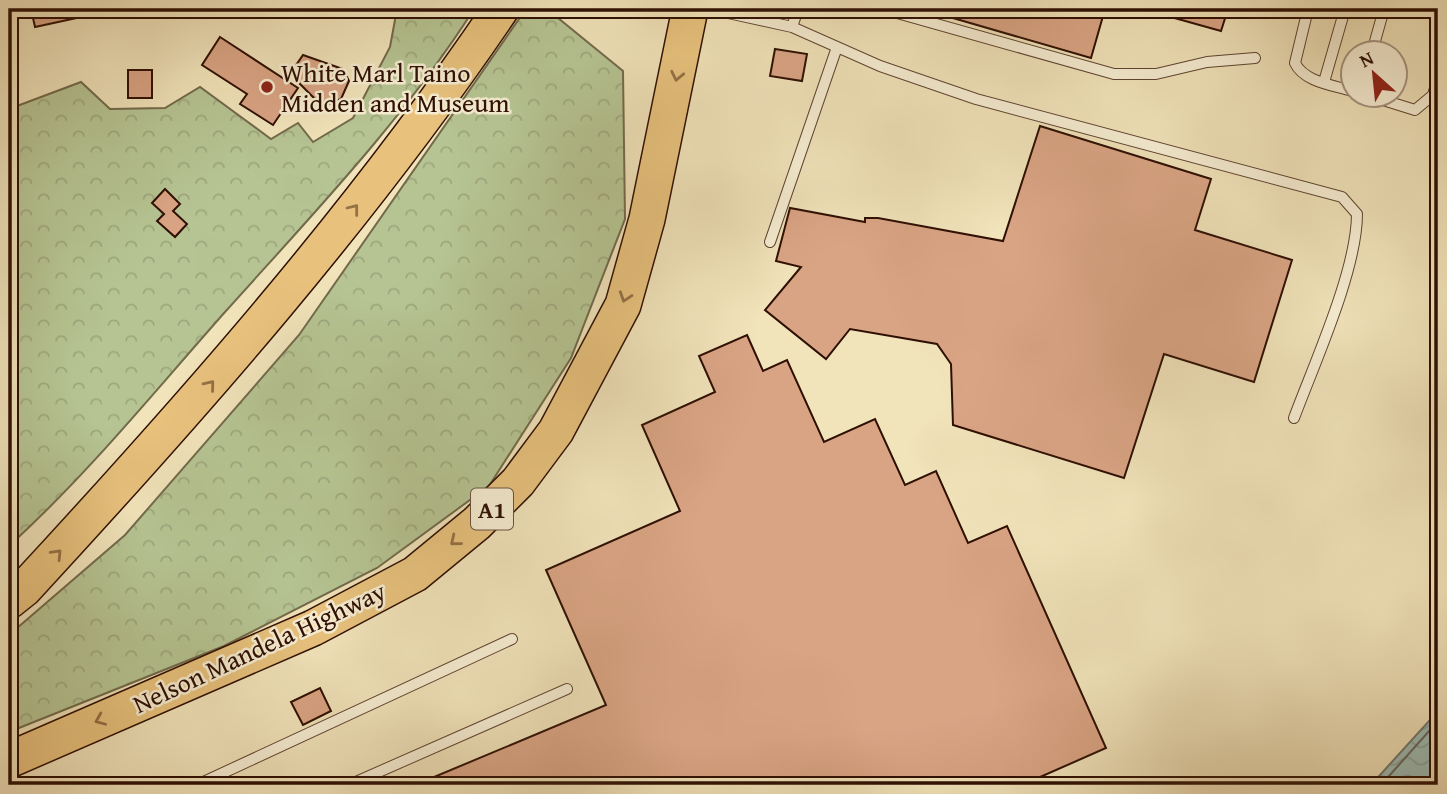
<svg xmlns="http://www.w3.org/2000/svg" width="1447" height="794" font-family="'Gentium Book Plus',serif">
  <style>
    .forest { fill: url(#forest-crowns); stroke: #726a4b; stroke-width: 2 }
    .water { fill: url(#water-waves); stroke: #717770; stroke-width: 2 }
    .lines { fill: none; stroke-linecap: round; stroke-linejoin: round }
    .shore { stroke: #66665e; stroke-width: 2 }
    .building { fill: #d9a484; stroke: #2e0f03; stroke-width: 2 }
    .lane-casing { stroke: #5f4431; stroke-width: 12 }
    .highway-casing { stroke: #2e0f03; stroke-width: 38 }
    .lane { stroke: #f6edd2; stroke-width: 10 }
    .highway { stroke: #e8c27d; stroke-width: 35 }
    .oneway { stroke: #947146 }
    .poi-dot { fill: #8f2418; stroke: #f6edd2; stroke-width: 2.5 }
    .labels { text-anchor: middle; dominant-baseline: central; stroke-width: 5; stroke-linejoin: round; paint-order: stroke }
    .shield { fill: #f6edd2; stroke: #6a5241; stroke-width: 2 }
    .shield-label { font-size: 24px; font-weight: bold; fill: #2e0f03 }
    .poi-label { font-size: 26px; fill: #2e0f03; stroke: #f6edd2; text-anchor: start }
    .street-label { font-size: 26px; fill: #2e0f03; stroke: #f6edd2 }
  </style>
  <defs>
    <pattern id="forest-crowns" width="20" height="18" patternUnits="userSpaceOnUse" patternTransform="scale(1.75)"><rect width="20" height="18" fill="#b6c493"/><path d="M2 6a3 3 0 1 1 6 0M12 15a3 3 0 1 1 6 0" fill="none" stroke="#9da77d"/></pattern>
    <pattern id="water-waves" width="16" height="10" patternUnits="userSpaceOnUse" patternTransform="scale(1.75)"><rect width="16" height="10" fill="#9dbdb8"/><path d="M0 5q4-4 8 0t8 0" fill="none" stroke="#88a19d"/></pattern>
  </defs>
  <rect width="100%" height="100%" fill="#f1e3ba"/>
  <filter id="stains"><feTurbulence type="fractalNoise" baseFrequency=".00286" numOctaves="4"/><feColorMatrix values="0 0 0 0 .2 0 0 0 0 .09 0 0 0 0 .02 0 0 0 .5 -.17"/></filter>
  <radialGradient id="worn" r=".72"><stop offset=".6" stop-color="#630" stop-opacity="0"/><stop offset="1" stop-color="#630" stop-opacity=".3"/></radialGradient>
  <path class="forest" d="M397 9H474C404 119 312 215 225 312 154 392 88 474 9 546V109L81 82 110 109 165 108 200 87 271 139 298 123 313 142 353 118 390 47Z
    M526 9H547L623 71 625 219 571 358 489 486 377 568 224 646 9 732V635L125 535 299 335Z"/>
  <path class="water" d="M1438 711V785H1371Z"/>
  <g class="lines">
    <path class="shore" d="M1381 785 1438 721"/>
  </g>
  <path class="building" d="M31 9H85L86 16 35 27Z
    M939 9H1105L1091 58 939 14Z
    M1160 9H1228L1221 31 1160 14Z
    M220 37 298 88 273 125 240 104 247 94 202 65Z
    M775 49 807 54 802 81 770 76Z
    M303 55 343 69 349 81 341 99 329 104 316 100 290 74Z
    M128 70H152V98H128Z
    M1040 126 1211 179 1195 230 1292 260 1254 382 1164 354 1124 478 953 425 951 364 937 344 850 329 826 359 765 310 801 267 776 261 790 208 865 222V218H878L1003 241Z
    M165 189 180 204 173 211 187 224 175 237 157 221 164 214 152 203Z
    M747 335 763 371 787 360 824 442 875 419 905 485 936 471 968 543 1007 526 1106 748 1022 785H415L606 705 546 570 680 511 642 425 715 392 699 356Z
    M320 688 331 711 303 725 291 702Z"/>
  <g class="lines">
    <defs>
      <path id="lane" d="M710 9 792 27 798 9
        M883 9 1114 74H1156L1207 62 1255 58
        M1308 9 1295 63C1304 82 1333 85 1352 91
        M792 27 880 66 976 99 1342 197 1357 214C1357 270 1314 364 1294 418
        M1372 52 1384 9
        M1324 82 1345 9
        M1364 94 1415 110 1433 95 1438 78
        M770 242 837 47
        M197 785 512 639
        M349 785 567 689"/>
      <path id="highway" d="M9 601 24 589C194 405 360 217 501 9
        M9 760 313 628 415 574 477 523 518 482 556 431 623 305 647 219 690 9"/>
    </defs>
    <use href="#lane" class="lane-casing"/>
    <use href="#highway" class="highway-casing"/>
    <use href="#lane" class="lane"/>
    <use href="#highway" class="highway"/>
  </g>
  <defs><path id="oneway-chevron" d="M-2-3.5L2.5 0L-2 3.5" fill="none" stroke-width="1.6" stroke-linecap="round" stroke-linejoin="round" transform="scale(1.75)"/></defs>
  <g class="oneway">
    <use href="#oneway-chevron" transform="translate(677 76) rotate(102)"/>
    <use href="#oneway-chevron" transform="translate(354 209) rotate(-52)"/>
    <use href="#oneway-chevron" transform="translate(625 297) rotate(108)"/>
    <use href="#oneway-chevron" transform="translate(210 385) rotate(-51)"/>
    <use href="#oneway-chevron" transform="translate(455 541) rotate(141)"/>
    <use href="#oneway-chevron" transform="translate(57 554) rotate(-47)"/>
    <use href="#oneway-chevron" transform="translate(100 720) rotate(157)"/>
  </g>
  <circle class="poi-dot" cx="267" cy="87" r="7"/>
  <g class="labels">
    <rect class="shield" x="471" y="488.5" width="42" height="41" rx="5"/>
    <g class="shield-label">
      <text x="492" y="509">A1</text>
    </g>
    <g class="poi-label">
      <text x="281" y="72">White Marl Taino<tspan x="281" dy="30">Midden and Museum</tspan></text>
    </g>
    <g class="street-label">
      <text transform="translate(259 647) rotate(-25)">Nelson Mandela Highway</text>
    </g>
  </g>
  <rect width="1447" height="794" fill="none" stroke="#f1e3ba" stroke-width="35"/>
  <rect x="10" y="10" width="1426" height="773" fill="none" stroke="#2e0f03" stroke-width="3.5"/>
  <rect x="18" y="18" width="1412" height="759" fill="none" stroke="#2e0f03" stroke-width="2"/>
  <g transform="translate(1374 74) rotate(333)"><circle r="33" fill="#f6edd2" stroke="#a6947f" stroke-width="2"/>
  <path d="M0-5L12 26L0 18L-12 26Z" fill="#8f2418"/>
  <text y="-10" font-size="19" font-weight="bold" text-anchor="middle" fill="#2e0f03">N</text>
  </g>
  <rect width="100%" height="100%" filter="url(#stains)"/>
  <rect width="100%" height="100%" fill="url(#worn)"/>
</svg>
